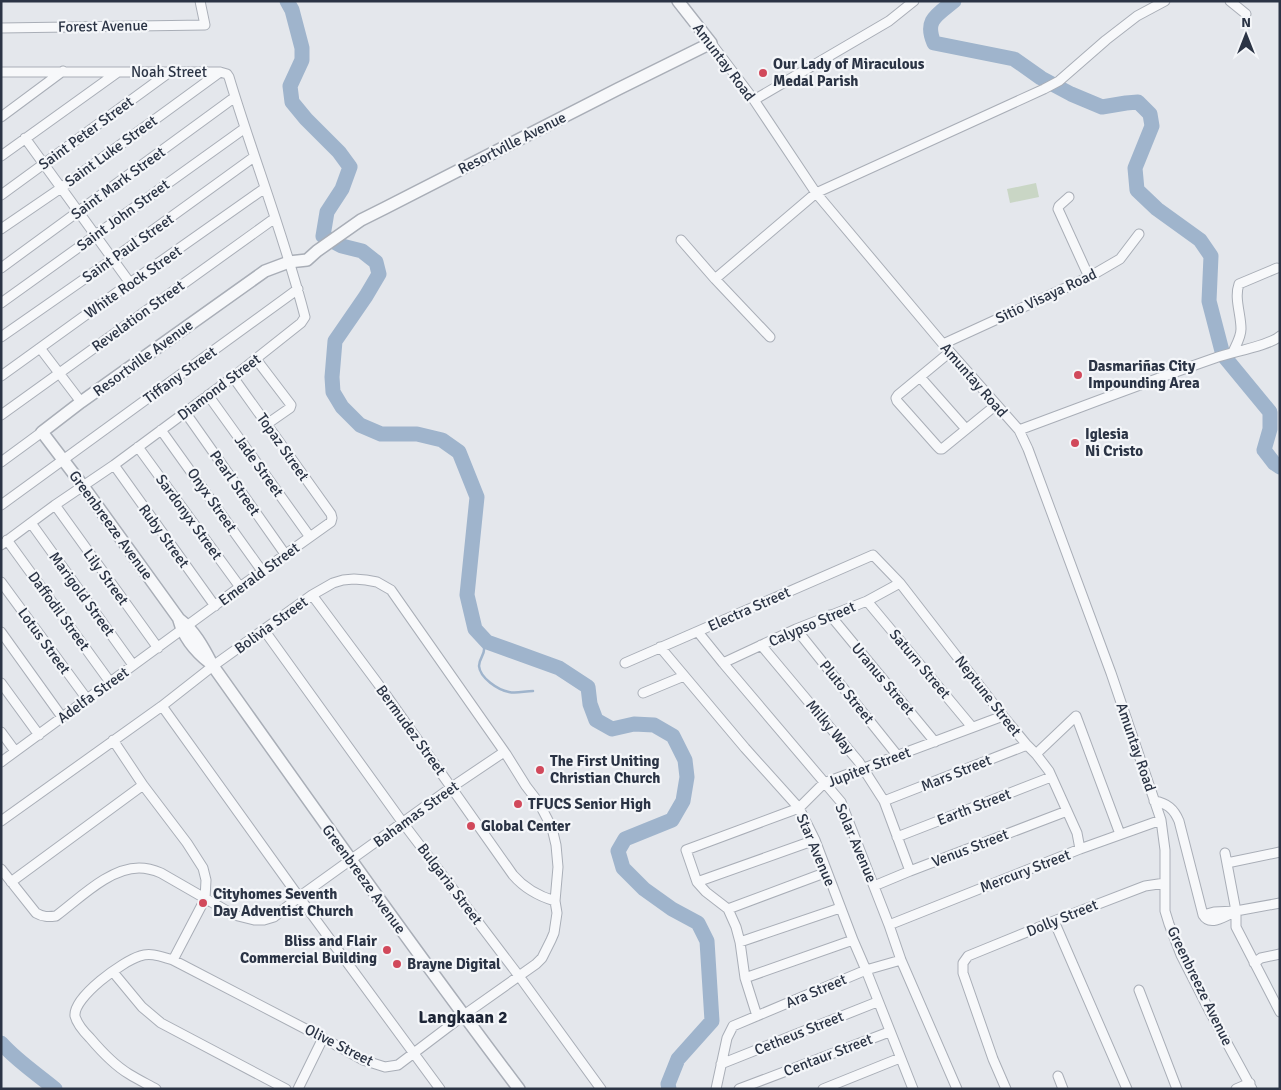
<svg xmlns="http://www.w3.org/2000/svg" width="1281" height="1090" font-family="Signika,sans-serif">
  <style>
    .green { fill: #c9d6c5 }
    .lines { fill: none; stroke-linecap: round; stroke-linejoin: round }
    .stream { stroke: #9fb4cc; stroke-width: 2.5 }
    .river { stroke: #9fb4cc; stroke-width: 15 }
    .minor-casing { stroke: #a9aeb7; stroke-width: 11 }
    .tertiary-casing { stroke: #a9aeb7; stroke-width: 14 }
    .minor { stroke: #f7f8fa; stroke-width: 9 }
    .tertiary { stroke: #f7f8fa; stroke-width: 11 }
    .poi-dot { fill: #d1495b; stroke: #f4f6f9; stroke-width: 2 }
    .labels { text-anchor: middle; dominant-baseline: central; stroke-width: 4.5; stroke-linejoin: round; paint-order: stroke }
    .street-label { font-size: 15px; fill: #2b3445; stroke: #f4f6f9 }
    .poi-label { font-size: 15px; font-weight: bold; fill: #2b3445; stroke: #f4f6f9; text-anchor: start }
    .quarter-label { font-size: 18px; font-weight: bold; fill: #1d2536; stroke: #f4f6f9 }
  </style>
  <rect width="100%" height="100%" fill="#e4e7ec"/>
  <path class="green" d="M1036 183 1039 197 1010 203 1007 189Z"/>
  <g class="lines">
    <path class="stream" d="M482 636C483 639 484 644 484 648 485 655 479 658 479 666 480 678 498 690 509 692 516 694 525 691 533 691"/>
    <path class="river" d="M287 1 292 10 302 48V60L290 86 292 102 306 119 339 152 350 167 342 189 327 212 323 236 342 246 362 251 376 262 379 274 366 296 335 341 332 377 333 392 342 407 360 425 381 434H417L442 440 459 452 477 497 467 595 475 629 487 642 559 668 588 687 590 704 596 720 612 729 634 724 654 725 673 736 685 760 687 777 683 801 672 820 625 839 618 851 623 868 644 889 672 909 698 923 707 941 712 1021 678 1059 668 1084 669 1089
      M954 1C937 15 924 20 934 43L1014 59 1041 78 1071 94 1102 107 1126 103 1138 102 1150 114 1152 126 1135 168 1137 190 1157 209 1200 240 1211 256 1209 301 1223 355 1270 412V429L1264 450 1274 463 1280 467
      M1 1043C17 1061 37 1074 55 1089"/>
    <defs>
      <path id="minor" d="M1230 1 1246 14
        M1 28 205 25 200 1
        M711 43 754 100 816 193 943 344 1019 430 1028 449 1111 673 1161 820 1165 850V911L1169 924 1181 955 1209 1010 1252 1089
        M1 72H220L227 74 229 77C253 157 284 235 305 317L301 323 233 377 114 465 55 505 1 545
        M754 100 889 21 914 1
        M1 117 63 71
        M25 138 130 283
        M1 156 118 72
        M1 195 171 71
        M1069 197 1059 206 1058 209 1089 277
        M1 229 61 188 220 72
        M681 240 715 279 770 337
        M1 268 235 97
        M715 279 816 193 1044 89 1059 81 1106 40 1137 16 1165 1
        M1 303 245 128
        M1 337 113 259 254 157
        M943 344 1089 277 1120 259 1139 234
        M40 348 81 402
        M950 352 898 395 896 398 897 401 937 446 940 449H942L996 405
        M1233 352C1236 345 1241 337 1241 329 1241 314 1234 298 1239 284L1277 268
        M256 359 291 405 290 408 267 424
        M1 376 130 283 265 188
        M920 377 966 429
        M208 395 310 537
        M185 412 285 554
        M1 415 275 218
        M161 430 262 571
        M1019 430C1084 406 1149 381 1215 358 1231 352 1269 346 1280 336
        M138 447 240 587
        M1 462 42 432
        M114 465 215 606
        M1 505 298 289
        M55 505 158 648
        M31 523 133 665
        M7 540 110 682
        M1 582 87 699
        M312 595 379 685 513 875C525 889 538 896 555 901
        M867 601 972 727
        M830 615 935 742
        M796 629 897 755
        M264 630 403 823 519 976 601 1089
        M1 632 62 717
        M698 632 723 663 841 802 889 925 901 960 957 1089
        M761 645 859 762 884 801 910 871
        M660 647 745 748 799 808 815 840 853 940 866 970 913 1089
        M625 663 873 555 900 583 1003 716 1027 745 1036 754 1049 771 1077 833 1080 849
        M723 663 796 629 867 601 900 583
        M1 683 39 735
        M643 693 684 676
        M162 706 299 897 440 1089
        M1 732 15 751
        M113 740 143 785 187 843 203 868 206 880 205 899 173 960
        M1036 754 1076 716 1120 834
        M1 762 240 587 331 522 332 518 331 514 233 377
        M884 801 1027 745
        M1154 801C1167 803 1174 809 1179 821L1203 915C1210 927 1226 916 1236 911
        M1 821 162 706 213 666 312 595 333 583 343 580 354 579 366 580 377 582 391 590 506 754 526 786 539 803 552 828 556 845 558 867 555 901 557 913 554 933 551 940 542 958 536 964 464 1015 398 1065 385 1067 363 1060 323 1038 173 960C162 957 151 952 140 956 123 961 73 997 75 1016 77 1024 84 1032 90 1038 101 1051 114 1065 129 1074 137 1079 147 1084 156 1089
        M897 837 1051 777
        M1225 853 1236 911V927L1280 1012
        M1227 863 1280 852
        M1 869 36 913C43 917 48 917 56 916 79 899 109 868 139 868 147 868 154 870 161 873L234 915 254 920H264L274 917 299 897 452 787 504 752
        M11 882 143 785
        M697 882 815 840
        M874 886 910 871 1067 811
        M728 909 827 872
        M1203 915 1214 912 1236 911 1280 903
        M1054 921 1127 1089
        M889 925 1080 849 1161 820
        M740 942 840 908
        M1254 963 1261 958 1280 954
        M113 972 142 1007 161 1023 286 1089
        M745 978 853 940
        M1139 990 1177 1089
        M757 1016 745 978 740 942 736 927 728 909 706 892 697 882 686 850 799 808 824 783 1003 716
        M721 1064 877 1002
        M1058 1076 1063 1089
        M298 1089 323 1038
        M716 1089 727 1038 733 1026 866 970 901 960
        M739 1089 889 1032
        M823 1089 900 1058
        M1006 1089 993 1059 963 973V963L968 956 1054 921 1145 886 1165 883
        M1236 1089 1250 1083"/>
      <path id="tertiary" d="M179 620C184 639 196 652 210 663
        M519 1089C414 950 314 808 213 666 204 649 195 631 179 619L83 486 42 432 81 402 265 271 289 262 307 260 317 251 361 220 385 208 618 89 711 43 678 1"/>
    </defs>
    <use href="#minor" class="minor-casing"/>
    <use href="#tertiary" class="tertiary-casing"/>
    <use href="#minor" class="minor"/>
    <use href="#tertiary" class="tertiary"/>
  </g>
  <g class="poi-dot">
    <circle cx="763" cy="73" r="5"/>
    <circle cx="1078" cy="375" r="5"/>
    <circle cx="1075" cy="443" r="5"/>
    <circle cx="540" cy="770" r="5"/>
    <circle cx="518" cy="804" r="5"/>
    <circle cx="471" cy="826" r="5"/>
    <circle cx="203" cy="903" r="5"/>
    <circle cx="387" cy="950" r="5"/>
    <circle cx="397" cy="964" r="5"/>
  </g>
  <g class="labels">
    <g class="street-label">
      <text transform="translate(103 26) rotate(-1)">Forest Avenue</text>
      <text transform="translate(724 62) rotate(53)">Amuntay Road</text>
      <text x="169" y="72">Noah Street</text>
      <text transform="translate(86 133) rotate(-36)">Saint Peter Street</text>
      <text transform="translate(512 143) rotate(-27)">Resortville Avenue</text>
      <text transform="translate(111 151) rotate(-36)">Saint Luke Street</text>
      <text transform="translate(118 183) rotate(-36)">Saint Mark Street</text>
      <text transform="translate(123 215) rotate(-36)">Saint John Street</text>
      <text transform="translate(128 248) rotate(-35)">Saint Paul Street</text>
      <text transform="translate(133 282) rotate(-35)">White Rock Street</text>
      <text transform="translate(1046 296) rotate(-25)">Sitio Visaya Road</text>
      <text transform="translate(138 316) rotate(-36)">Revelation Street</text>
      <text transform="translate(143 358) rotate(-36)">Resortville Avenue</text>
      <text transform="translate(180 375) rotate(-36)">Tiffany Street</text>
      <text transform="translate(974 380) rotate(49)">Amuntay Road</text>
      <text transform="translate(219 387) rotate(-37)">Diamond Street</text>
      <text transform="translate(283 447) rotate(55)">Topaz Street</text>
      <text transform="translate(259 466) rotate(54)">Jade Street</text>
      <text transform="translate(235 483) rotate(55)">Pearl Street</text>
      <text transform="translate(212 500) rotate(55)">Onyx Street</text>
      <text transform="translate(189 517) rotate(54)">Sardonyx Street</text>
      <text transform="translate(111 525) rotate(54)">Greenbreeze Avenue</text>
      <text transform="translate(164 536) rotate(54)">Ruby Street</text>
      <text transform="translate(259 574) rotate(-36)">Emerald Street</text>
      <text transform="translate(106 577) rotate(54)">Lily Street</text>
      <text transform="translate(82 594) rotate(54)">Marigold Street</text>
      <text transform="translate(749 609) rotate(-24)">Electra Street</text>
      <text transform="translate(59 611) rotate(54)">Daffodil Street</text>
      <text transform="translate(812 624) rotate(-23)">Calypso Street</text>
      <text transform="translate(271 625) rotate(-36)">Bolivia Street</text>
      <text transform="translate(44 641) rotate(54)">Lotus Street</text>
      <text transform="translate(920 664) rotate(50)">Saturn Street</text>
      <text transform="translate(883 679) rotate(50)">Uranus Street</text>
      <text transform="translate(847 692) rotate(51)">Pluto Street</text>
      <text transform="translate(93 695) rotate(-36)">Adelfa Street</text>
      <text transform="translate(988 696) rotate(52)">Neptune Street</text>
      <text transform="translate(830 727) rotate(50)">Milky Way</text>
      <text transform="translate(411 730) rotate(54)">Bermudez Street</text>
      <text transform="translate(1136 747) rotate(71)">Amuntay Road</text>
      <text transform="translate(869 767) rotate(-21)">Jupiter Street</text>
      <text transform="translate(956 773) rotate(-22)">Mars Street</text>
      <text transform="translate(974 807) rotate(-21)">Earth Street</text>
      <text transform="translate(416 814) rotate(-36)">Bahamas Street</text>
      <text transform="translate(856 843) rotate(67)">Solar Avenue</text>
      <text transform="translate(970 848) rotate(-21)">Venus Street</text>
      <text transform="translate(816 850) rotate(67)">Star Avenue</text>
      <text transform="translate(1025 871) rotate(-21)">Mercury Street</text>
      <text transform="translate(364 879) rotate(54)">Greenbreeze Avenue</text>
      <text transform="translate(450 884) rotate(53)">Bulgaria Street</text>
      <text transform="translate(1062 918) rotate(-22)">Dolly Street</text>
      <text transform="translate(1200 986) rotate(64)">Greenbreeze Avenue</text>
      <text transform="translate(816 991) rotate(-23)">Ara Street</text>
      <text transform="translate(799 1033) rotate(-22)">Cetheus Street</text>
      <text transform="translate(339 1045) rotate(27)">Olive Street</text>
      <text transform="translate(828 1055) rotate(-21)">Centaur Street</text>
    </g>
    <g class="poi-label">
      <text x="773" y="64">Our Lady of Miraculous<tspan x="773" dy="17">Medal Parish</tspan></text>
      <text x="1088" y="366">Dasmariñas City<tspan x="1088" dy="17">Impounding Area</tspan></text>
      <text x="1085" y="434">Iglesia<tspan x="1085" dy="17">Ni Cristo</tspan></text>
      <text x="550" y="761">The First Uniting<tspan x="550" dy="17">Christian Church</tspan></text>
      <text x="528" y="804">TFUCS Senior High</text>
      <text x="481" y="826">Global Center</text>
      <text x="213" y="894">Cityhomes Seventh<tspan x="213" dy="17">Day Adventist Church</tspan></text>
      <text x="377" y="941" text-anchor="end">Bliss and Flair<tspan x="377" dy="17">Commercial Building</tspan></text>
      <text x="407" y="964">Brayne Digital</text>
    </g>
    <g class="quarter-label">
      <text x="463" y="1017">Langkaan 2</text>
    </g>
  </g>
  <rect width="1281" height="1090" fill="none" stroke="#2b3445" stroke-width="5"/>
  <g transform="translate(1246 35)" stroke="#f4f6f9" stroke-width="4" paint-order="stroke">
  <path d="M0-4L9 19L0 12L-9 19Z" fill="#2b3445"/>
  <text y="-8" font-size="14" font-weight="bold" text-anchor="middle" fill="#2b3445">N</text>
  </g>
</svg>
